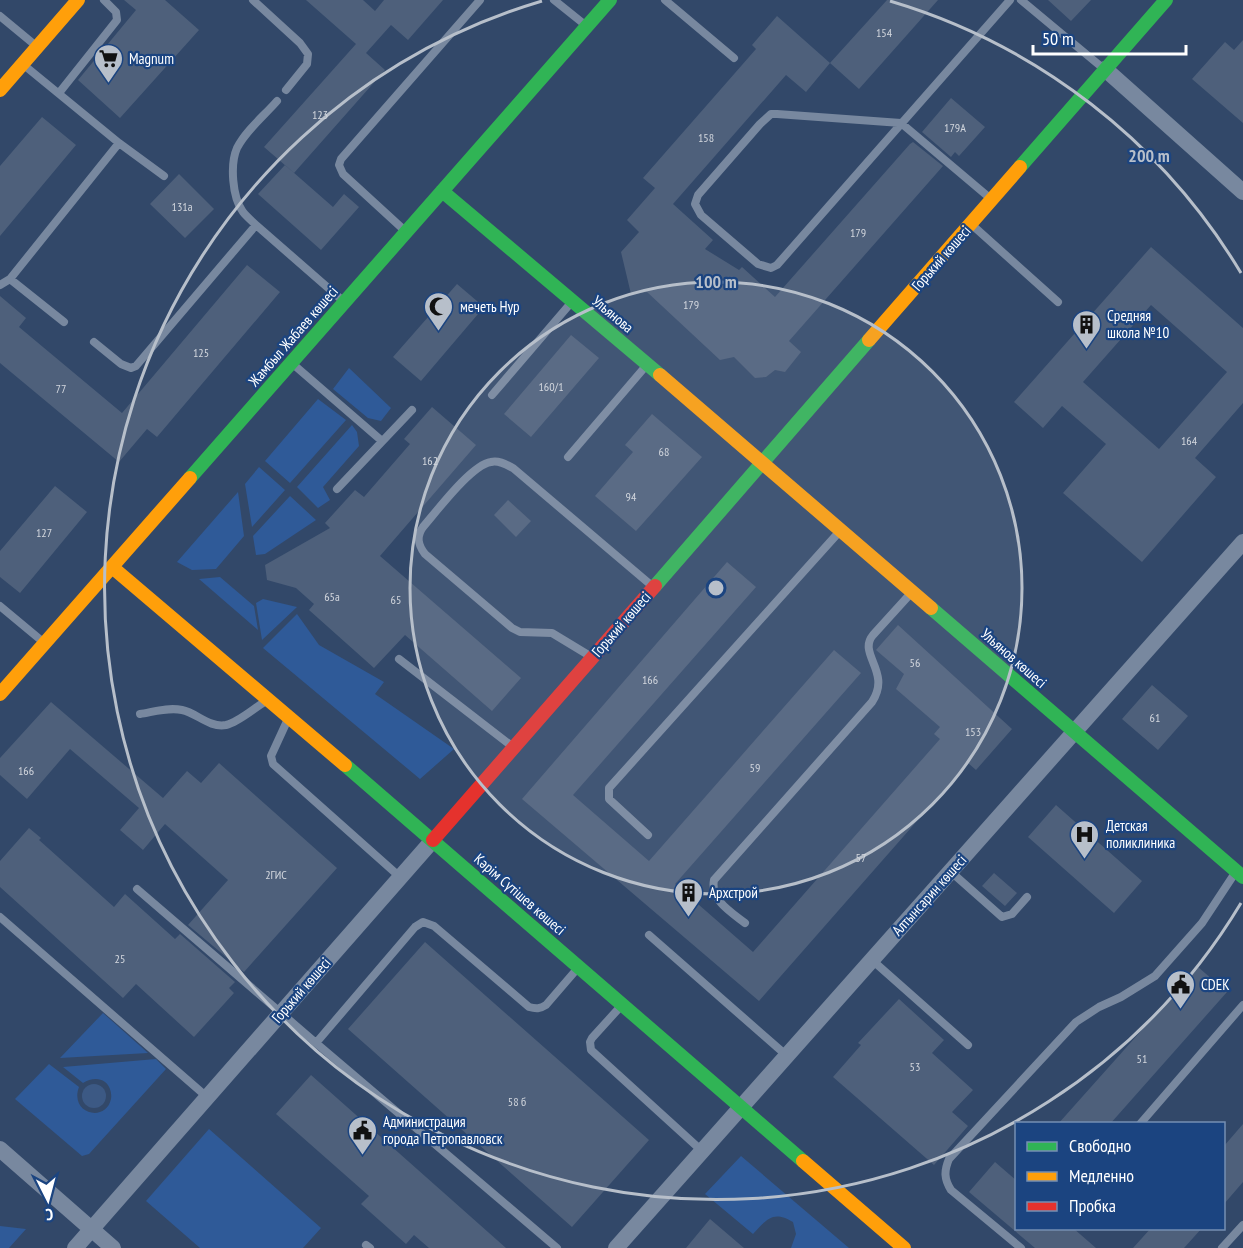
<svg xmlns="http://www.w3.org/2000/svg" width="1243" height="1248" font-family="'PT Sans Narrow',sans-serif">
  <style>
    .green { fill: #2f5a98 }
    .water { fill: #3c5984 }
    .building { fill: #4e607b; fill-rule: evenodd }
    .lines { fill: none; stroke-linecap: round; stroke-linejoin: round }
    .lane { stroke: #78889f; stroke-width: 8 }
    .street { stroke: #78889f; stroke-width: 16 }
    .fast { stroke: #30b455; stroke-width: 14 }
    .slow { stroke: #ff9f0a; stroke-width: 14 }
    .jam { stroke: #e5322d; stroke-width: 14 }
    .ring { fill: none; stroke: #b7bfca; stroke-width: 3 }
    .labels { text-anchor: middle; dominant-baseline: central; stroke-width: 4.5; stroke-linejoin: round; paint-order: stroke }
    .number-label { font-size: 12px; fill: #d3d7de }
    .poi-label { font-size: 15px; fill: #fff; stroke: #1b4480; text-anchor: start }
    .street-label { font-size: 15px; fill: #fff; stroke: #1b4480 }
    .centre { fill: #b7bfca; stroke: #1b4480; stroke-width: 3 }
    .ring-label { font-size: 18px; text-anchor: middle; font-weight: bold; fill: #b7bfca; stroke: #1b4480; stroke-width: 4.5; stroke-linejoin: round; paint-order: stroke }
  </style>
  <rect width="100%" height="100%" fill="#324869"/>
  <path class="green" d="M349 368 391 408 381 421 368 418 333 389Z
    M318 399 346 420 290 483 265 461Z
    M352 425 357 432 359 446 323 487 330 500 318 508 297 487Z
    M259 467 285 490 252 527 245 484Z
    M238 492 244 536 216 569 192 570 177 562Z
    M290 496 316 520 265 554 256 555 253 536Z
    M220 577 254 606 258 630 199 579Z
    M263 599 297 607 262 640 256 603Z
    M297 614 319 645 384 682 375 694 454 749 420 779 263 648Z
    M103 1013 148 1053 60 1058Z
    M156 1059 166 1069 89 1154 82 1156 15 1099 49 1064 79 1087C69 1114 106 1123 111 1099 112 1093 110 1086 105 1082 98 1077 90 1079 83 1083L63 1067Z
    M209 1129 321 1228 303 1248H200L146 1201Z
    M741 1156 849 1248H791L796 1234 793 1222C773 1210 767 1219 753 1234L705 1194Z
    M0 1226 26 1229 9 1248H0Z"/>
  <path class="water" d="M82 1096a12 12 0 1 1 24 0a12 12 0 1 1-24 0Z"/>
  <path class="building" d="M124 0H165L199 30 120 118 78 80 136 10Z
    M306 0H363L375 11 384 0H443L408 40 391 25 366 53 385 70 294 173 264 147 356 44Z
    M887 0H938L859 89 830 63Z
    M1048 0H1091L1071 21Z
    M777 16 830 63 806 92 786 75 673 204 713 240 705 249 739 270 742 267 775 297 910 144 913 142 943 166 789 341 801 352 785 372 775 370 766 377 755 378 734 357 720 360 647 292 631 294 621 252 639 232 627 220 655 188 643 178 756 49 752 45Z
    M1243 40V123L1192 79 1225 42 1234 50Z
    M951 98 985 127 959 156 955 152 951 157 922 132Z
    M42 117 76 145 0 236V166Z
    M285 165 333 207 344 194 359 207 321 250 258 194Z
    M179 174 214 209 185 238 150 204Z
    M1151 247 1243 328V403L1195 458 1216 477 1142 562 1063 493 1106 444 1062 406 1043 428 1014 402ZM1151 305 1227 372 1159 449 1083 382Z
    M247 265 280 292 157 437 147 429 119 462 0 363V296L26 318 19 327 122 413Z
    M457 284 484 307 421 381 393 357Z
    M571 335 599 358 531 437 504 414Z
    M432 407 476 445 380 556 521 678 492 711 405 635 374 668 309 610 314 604 296 588 267 580 265 565 330 528 325 523 355 490 364 497 410 444 404 439Z
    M652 414 702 457 636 531 595 496 633 452 625 445Z
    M55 486 87 512 20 593 0 577V551Z
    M508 500 531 521 516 537 494 515Z
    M727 562 756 587 573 795 649 861 834 650 861 673 675 884 753 952 940 739 934 734 940 727 896 689 904 674 876 650 898 625 1012 729 976 770 968 763 759 1001 522 799Z
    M1152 685 1188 716 1158 750 1122 719Z
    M51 702 163 798 187 771 201 783 219 763 337 868 244 972 188 925 228 880 165 824 143 850 120 830 139 808 70 749 27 799 0 775V758Z
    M1056 805 1142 881 1114 913 1028 837Z
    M29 828 41 838 39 840 114 907 125 894 175 939 180 934 235 982 229 988 234 993 194 1037 136 984 123 998 0 887V861Z
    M994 873 1017 893 1005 906 982 886Z
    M425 942 649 1140 572 1227 348 1029Z
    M1198 967 1227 992 1110 1124H1058Z
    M899 999 944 1040 932 1053 973 1090 952 1112 968 1126 934 1165 833 1077 861 1045 858 1043Z
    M311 1075 506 1248H429L414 1235 406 1244 361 1204 369 1196 276 1114Z
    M1243 1124V1182L1224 1204V1146Z
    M995 1162 1017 1181V1228H1073L1096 1248H1035L969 1192Z
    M710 1219 744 1248H686Z
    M1151 1228H1202L1184 1248H1133Z"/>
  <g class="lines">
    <path class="lane" d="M253 0 300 43 308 54 307 64 286 90
      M554 0 584 24
      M665 0 734 58
      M1021 0 1104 69
      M0 16 35 45
      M59 93 117 20 116 12 104 0
      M119 143 164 176
      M991 199 901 123 777 114H771L760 124 698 195 695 204 701 215 758 264 771 268 777 265 1010 0
      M971 224 1058 302
      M256 225C252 221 247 217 243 212 232 197 230 164 237 148 246 130 265 115 277 101
      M403 229 343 174 339 165 341 159 480 0
      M10 279 119 143 25 66
      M0 285 10 279 64 322
      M94 342 121 364 131 368 136 366 256 225 342 300
      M294 365 382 441
      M492 395 570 304
      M568 457 645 367
      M337 489 412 410
      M0 606 42 641
      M590 656 552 633 520 632 512 628 425 554C418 545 416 537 423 527 437 511 471 465 491 462 499 460 507 465 513 468L651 585
      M399 659 513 747
      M140 714C153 712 168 707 182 710 197 713 209 728 226 725 239 722 254 708 266 701
      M288 719 271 756 273 764 400 877
      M648 835 609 799V788L840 531
      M950 871 1002 917 1012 914 1027 897
      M137 889 316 1043 415 927 423 922 434 926 529 1007C536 1009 540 1009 546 1005L577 969
      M0 917 207 1097
      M745 923C731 912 710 900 714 880L872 702C892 672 857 654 873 635L912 592
      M649 935 786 1055
      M872 960 968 1045
      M621 1006 592 1038 590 1042 591 1050 702 1151
      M316 1043 557 1248
      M1140 1124 1243 1005
      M366 1245 370 1248
      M1021 1248 951 1190C944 1179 944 1171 949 1159L1076 1022 1099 1007 1121 997 1155 976 1202 923 1235 873
      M1222 1248 1243 1225"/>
    <path class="street" d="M1105 69 1243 192
      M0 1149 113 1248
      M75 1248 433 840
      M616 1248 1243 542"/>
    <path class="fast" d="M1020 167 1166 0
      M442 191 660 375
      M190 478 610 0
      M655 586 869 340
      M931 608 1243 877
      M345 765 803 1161"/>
    <path class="slow" d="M0 90 78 0
      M869 340 1020 167
      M660 375 931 608
      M112 567 345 765
      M0 694 190 478
      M803 1161 904 1248"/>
    <path class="jam" d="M433 840 655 586"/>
  </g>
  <circle cx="716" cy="588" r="306" fill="#b7bfca" fill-opacity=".12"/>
  <g class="ring">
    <circle cx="716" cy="588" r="306"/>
    <path d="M1241 903A612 612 0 1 1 542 1M890 1A612 612 0 0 1 1241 273"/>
  </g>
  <defs>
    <symbol id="supermarket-pin" viewBox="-11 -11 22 30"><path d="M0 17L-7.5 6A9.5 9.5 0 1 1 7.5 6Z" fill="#b7bfca" stroke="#1b4480"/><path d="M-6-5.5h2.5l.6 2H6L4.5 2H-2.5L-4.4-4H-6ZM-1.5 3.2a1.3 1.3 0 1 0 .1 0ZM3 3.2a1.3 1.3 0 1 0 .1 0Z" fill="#111"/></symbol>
    <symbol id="mosque-pin" viewBox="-11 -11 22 30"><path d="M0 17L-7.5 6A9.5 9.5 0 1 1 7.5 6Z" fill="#b7bfca" stroke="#1b4480"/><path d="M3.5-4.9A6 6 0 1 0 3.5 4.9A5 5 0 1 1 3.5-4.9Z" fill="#111"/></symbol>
    <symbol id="building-pin" viewBox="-11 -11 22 30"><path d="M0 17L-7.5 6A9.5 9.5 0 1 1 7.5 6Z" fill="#b7bfca" stroke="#1b4480"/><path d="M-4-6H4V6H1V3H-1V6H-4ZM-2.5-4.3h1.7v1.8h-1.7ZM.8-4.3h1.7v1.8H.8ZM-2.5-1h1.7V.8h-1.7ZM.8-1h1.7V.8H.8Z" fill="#111"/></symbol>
    <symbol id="hospital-pin" viewBox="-11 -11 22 30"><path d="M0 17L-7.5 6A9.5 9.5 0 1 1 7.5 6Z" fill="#b7bfca" stroke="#1b4480"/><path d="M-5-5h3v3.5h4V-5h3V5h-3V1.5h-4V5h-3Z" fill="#111"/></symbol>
    <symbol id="civic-pin" viewBox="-11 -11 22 30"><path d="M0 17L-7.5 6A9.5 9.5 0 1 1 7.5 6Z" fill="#b7bfca" stroke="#1b4480"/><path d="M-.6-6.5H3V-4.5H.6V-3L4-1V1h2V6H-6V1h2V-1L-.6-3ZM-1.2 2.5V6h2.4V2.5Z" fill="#111"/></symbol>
  </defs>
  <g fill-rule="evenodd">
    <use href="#supermarket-pin" x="92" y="42" width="33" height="45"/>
    <use href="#mosque-pin" x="422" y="290" width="33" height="45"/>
    <use href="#building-pin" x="1070" y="308" width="33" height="45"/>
    <use href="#hospital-pin" x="1068" y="818" width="33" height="45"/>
    <use href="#building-pin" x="672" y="876" width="33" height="45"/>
    <use href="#civic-pin" x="1164" y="968" width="33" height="45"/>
    <use href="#civic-pin" x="346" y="1114" width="33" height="45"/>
  </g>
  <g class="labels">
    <g class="number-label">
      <text x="884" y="32">154</text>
      <text x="320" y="114">123</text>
      <text x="955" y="127">179А</text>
      <text x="706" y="137">158</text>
      <text x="182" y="206">131а</text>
      <text x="858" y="232">179</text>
      <text x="691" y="304">179</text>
      <text x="201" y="352">125</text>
      <text x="551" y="386">160/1</text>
      <text x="61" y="388">77</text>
      <text x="1189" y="440">164</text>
      <text x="664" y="451">68</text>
      <text x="430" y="460">162</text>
      <text x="631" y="496">94</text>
      <text x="44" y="532">127</text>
      <text x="332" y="596">65а</text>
      <text x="396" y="599">65</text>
      <text x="915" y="662">56</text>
      <text x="650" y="679">166</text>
      <text x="1155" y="717">61</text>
      <text x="973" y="731">153</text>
      <text x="755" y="767">59</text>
      <text x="26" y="770">166</text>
      <text x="861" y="857">57</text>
      <text x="276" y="874">2ГИС</text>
      <text x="120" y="958">25</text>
      <text x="1142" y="1058">51</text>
      <text x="915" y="1066">53</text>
      <text x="517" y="1101">58 б</text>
    </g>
    <g class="poi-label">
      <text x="129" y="58">Magnum</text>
      <text x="460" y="306">мечеть Нур</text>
      <text x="1107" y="315">Средняя<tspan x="1107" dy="17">школа №10</tspan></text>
      <text x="1106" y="825">Детская<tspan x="1106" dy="17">поликлиника</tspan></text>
      <text x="709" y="892">Архстрой</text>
      <text x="1201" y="984">CDEK</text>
      <text x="383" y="1121">Администрация<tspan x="383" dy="17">города Петропавловск</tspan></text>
    </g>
    <g class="street-label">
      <text transform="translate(941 258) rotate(-49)">Горький көшесі</text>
      <text transform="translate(613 314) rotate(40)">Ульянова</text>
      <text transform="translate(293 336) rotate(-49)">Жамбыл Жабаев көшесі</text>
      <text transform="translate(621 624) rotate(-49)">Горький көшесі</text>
      <text transform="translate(1014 658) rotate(41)">Ульянов көшесі</text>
      <text transform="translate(520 894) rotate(41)">Кәрім Сүтішев көшесі</text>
      <text transform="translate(929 895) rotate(-48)">Алтынсарин көшесі</text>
      <text transform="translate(301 990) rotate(-49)">Горький көшесі</text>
    </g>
  </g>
  <circle cx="716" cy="588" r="9" class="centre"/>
  <g class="ring-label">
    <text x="1149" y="162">200 m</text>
    <text x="716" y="288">100 m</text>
  </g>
  <rect x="1015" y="1122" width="210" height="108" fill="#1b4480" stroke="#768fb3" stroke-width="1.5"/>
  <rect x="1027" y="1142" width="30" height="9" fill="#30b455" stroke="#768fb3" stroke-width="1.5"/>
  <text x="1069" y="1152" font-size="18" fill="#ffffff">Свободно</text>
  <rect x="1027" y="1172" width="30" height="9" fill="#ff9f0a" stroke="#768fb3" stroke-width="1.5"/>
  <text x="1069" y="1182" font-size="18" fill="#ffffff">Медленно</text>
  <rect x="1027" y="1202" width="30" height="9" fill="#e5322d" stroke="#768fb3" stroke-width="1.5"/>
  <text x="1069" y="1212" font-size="18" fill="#ffffff">Пробка</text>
  <g transform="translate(48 1200) rotate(174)" stroke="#1b4480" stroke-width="4.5" paint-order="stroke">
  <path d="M0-4.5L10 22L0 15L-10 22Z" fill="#ffffff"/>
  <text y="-9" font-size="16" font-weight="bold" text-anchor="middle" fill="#ffffff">С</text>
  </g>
  <path d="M1033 45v9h153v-9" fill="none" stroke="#ffffff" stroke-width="3"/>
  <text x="1042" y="45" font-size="18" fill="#ffffff" stroke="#1b4480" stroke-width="4.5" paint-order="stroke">50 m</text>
</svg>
